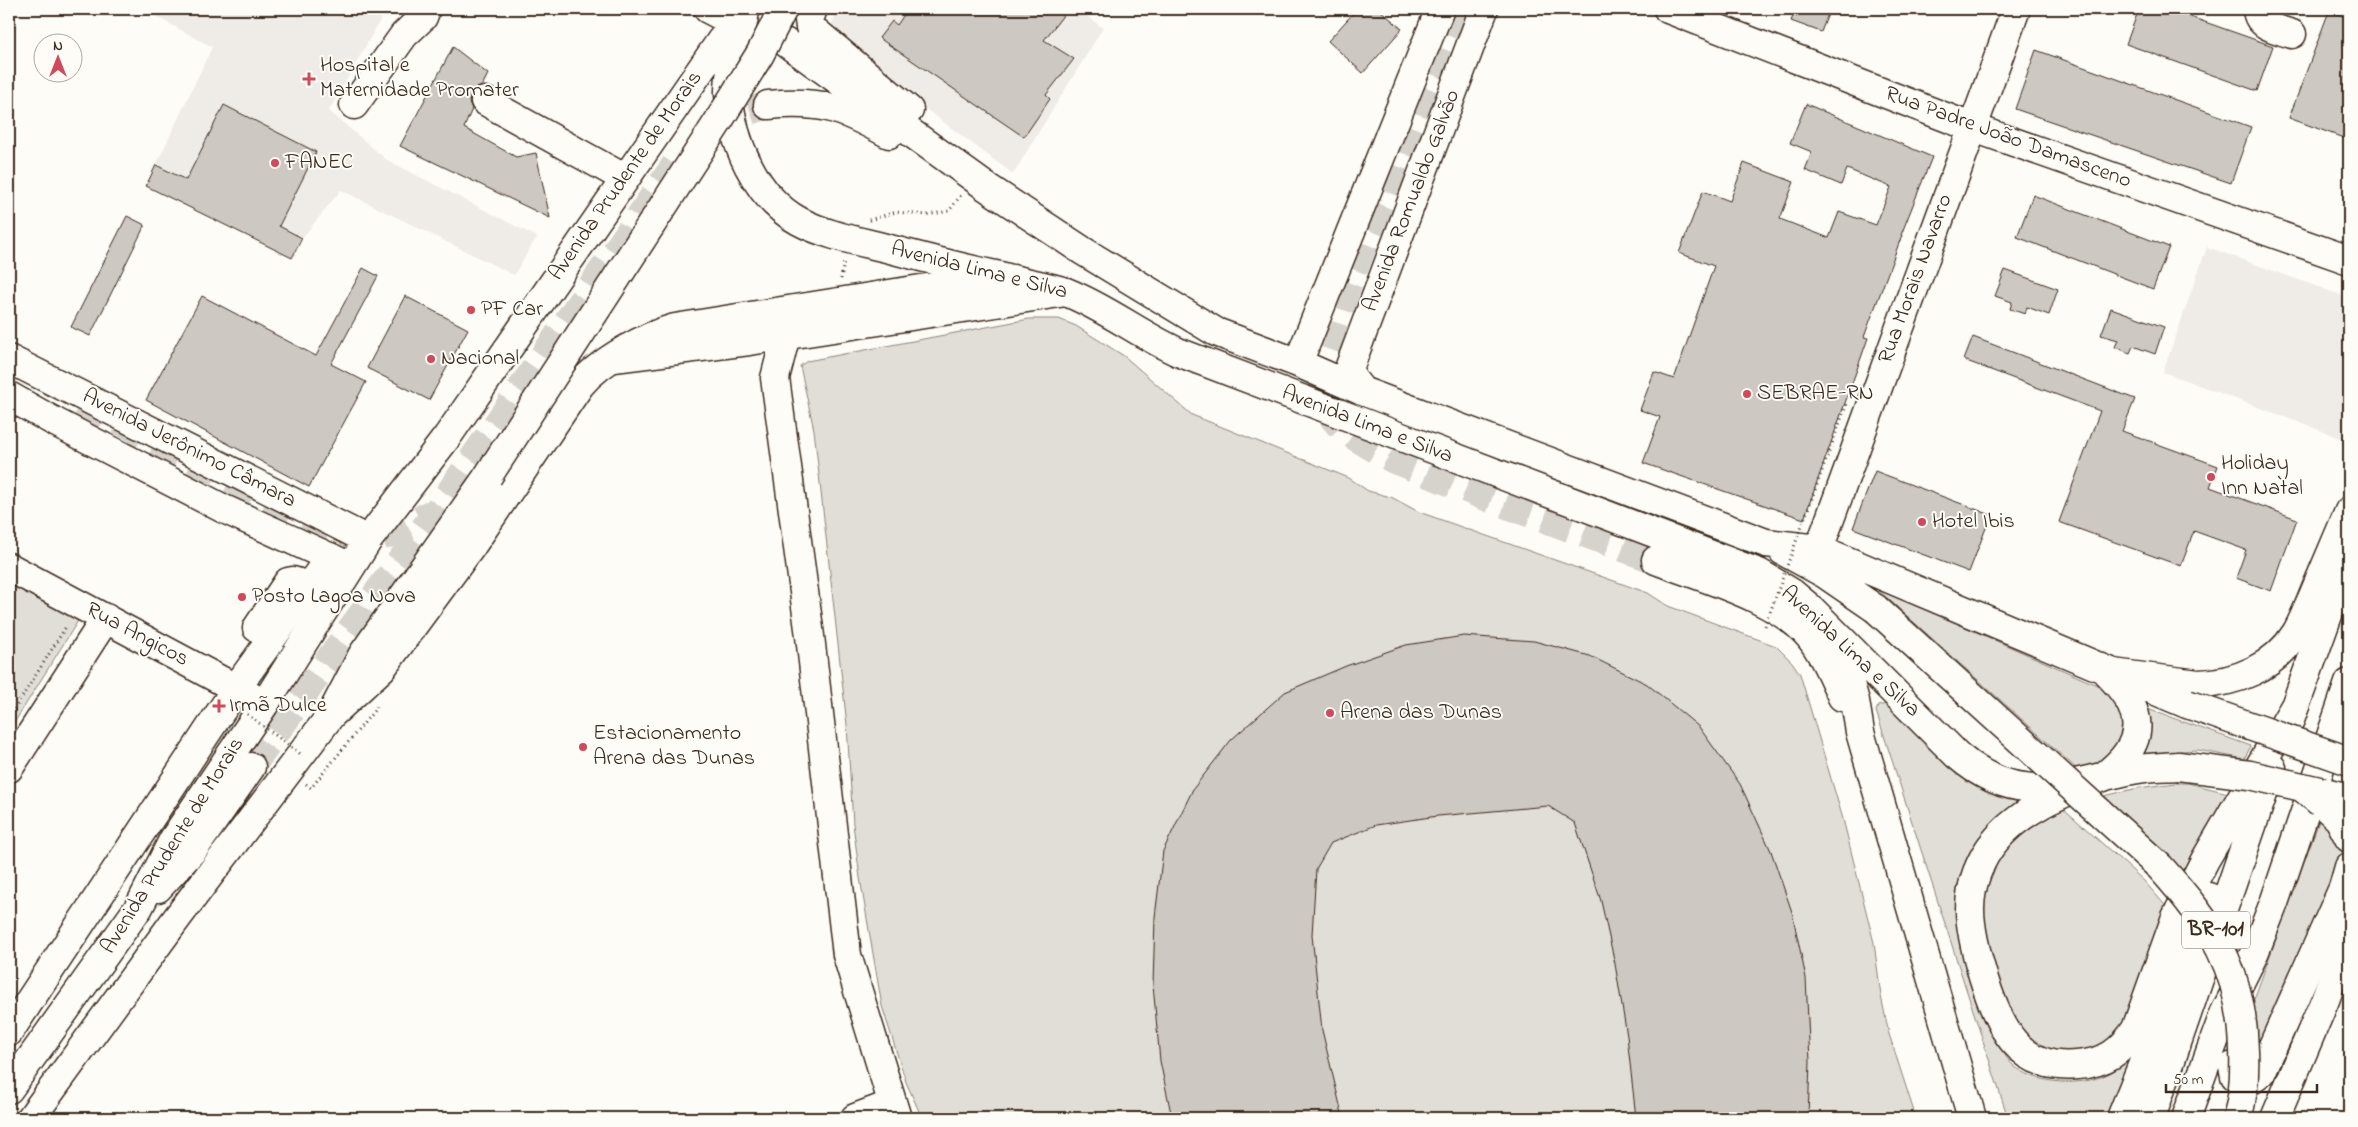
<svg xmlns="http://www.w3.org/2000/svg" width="2358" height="1127" font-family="'Indie Flower',sans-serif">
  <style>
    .built { fill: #efece7 }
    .green { fill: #e1ded7; stroke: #8e847a }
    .building { fill: #cdc8c2; stroke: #3b2a1e }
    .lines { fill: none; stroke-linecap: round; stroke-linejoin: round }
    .major-tunnel { stroke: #d6d2cc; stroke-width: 28; stroke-dasharray: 28 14; stroke-linecap: butt }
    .minor-casing { stroke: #3b2a1e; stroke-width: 31 }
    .major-casing { stroke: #3b2a1e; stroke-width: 31 }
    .highway-casing { stroke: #3b2a1e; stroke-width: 31 }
    .path { stroke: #3b2a1e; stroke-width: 3; stroke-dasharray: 1 4; stroke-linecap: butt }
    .minor { stroke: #fdfcf7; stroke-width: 28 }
    .major { stroke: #fdfcf7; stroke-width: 28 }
    .highway { stroke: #fdfcf7; stroke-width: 28 }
    .major-bridge-casing { stroke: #3b2a1e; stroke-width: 31; stroke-linecap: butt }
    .highway-bridge-casing { stroke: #3b2a1e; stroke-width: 31; stroke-linecap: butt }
    .path-bridge { stroke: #3b2a1e; stroke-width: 3; stroke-dasharray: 1 4; stroke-linecap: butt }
    .major-bridge { stroke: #fdfcf7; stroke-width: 28 }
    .highway-bridge { stroke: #fdfcf7; stroke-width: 28 }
    .poi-dot { fill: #d1495b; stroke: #fdfcf7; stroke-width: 2 }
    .labels { text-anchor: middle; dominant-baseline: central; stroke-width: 4; stroke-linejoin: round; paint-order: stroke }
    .shield { fill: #fdfcf7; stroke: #75695f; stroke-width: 1 }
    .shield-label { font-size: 21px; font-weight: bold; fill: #3b2a1e }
    .poi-label { font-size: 22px; fill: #3b2a1e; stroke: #fdfcf7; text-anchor: start }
    .street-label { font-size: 22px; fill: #3b2a1e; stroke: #fdfcf7 }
  </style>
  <rect width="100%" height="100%" fill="#fdfcf7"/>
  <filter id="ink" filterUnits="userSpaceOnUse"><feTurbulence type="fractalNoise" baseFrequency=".02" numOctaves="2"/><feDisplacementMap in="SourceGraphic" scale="10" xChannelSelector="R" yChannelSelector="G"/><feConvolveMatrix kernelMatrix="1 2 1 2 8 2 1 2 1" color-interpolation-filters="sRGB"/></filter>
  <g filter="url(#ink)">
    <path class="built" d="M142 9 386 10 329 111 387 160 537 237 514 275 341 190 302 238 156 165 212 47Z
      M837 9H1077L1103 28 1013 174 828 36Z
      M2207 247 2349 298V441L2163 372Z"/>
    <path class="green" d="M1029 319H1059L1076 326 1124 356 1192 415 1349 478 1368 491 1391 497 1419 512 1648 593 1668 606 1776 646 1792 662 1800 674 1843 819 1874 943 1881 996 1889 1034 1916 1118H922L906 1082 882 1006 860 878 853 824 847 725 820 483 814 430 800 366 807 361Z
      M9 582 81 616 9 731Z
      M1876 588 2115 693 2128 729 2111 762 2078 770Z
      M1891 703 2028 798C2013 809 1996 820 1983 834 1927 896 1976 984 2001 1049 2005 1055 2009 1062 2015 1067 2043 1087 2093 1088 2121 1066 2130 1058 2136 1043 2142 1033L2107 1118H2008L1876 711 1878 706Z
      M2142 707 2251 746 2244 759 2198 750 2138 754Z
      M2176 783H2188L2228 793 2191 878 2104 796 2138 788Z
      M2056 809 2065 810 2143 880 2171 912 2140 1005 2113 1041 2088 1050 2068 1053 2049 1050 2029 1040 2010 1021 1981 923 1986 879 2002 851 2021 831Z
      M2319 821C2335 825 2343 839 2345 855L2259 1066 2253 1002Z"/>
    <path class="building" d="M908 9H1068L1044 40 1074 59 1046 95 1050 99 1024 137 879 38 892 21 897 25Z
      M1357 9H1379L1402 29 1363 73 1328 41Z
      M1796 9H1830L1821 32 1791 21Z
      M2139 9H2168L2273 46 2257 91 2126 44Z
      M2329 11 2349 18V140L2289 118Z
      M453 47 488 74 482 86 477 88 471 94 469 102 472 109 464 128 516 157 536 153 550 218 400 146Z
      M2036 50 2251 127 2231 183 2015 109Z
      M1806 104 1932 157 1901 235H1902L1864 337 1868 338 1804 519 1643 463 1660 417 1640 410 1654 372 1674 379 1714 266 1679 253 1703 191 1730 201 1744 163 1794 182 1780 219 1829 238 1839 212 1876 225 1891 187 1847 169 1841 185 1805 170 1812 152 1790 143Z
      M224 105 316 152 279 226 302 238 292 258 146 186 156 165 186 180Z
      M2033 195 2169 247 2153 289 2017 237Z
      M127 216 145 225 90 336 71 327Z
      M363 268 378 276 331 364 366 382 309 487 146 400 202 296 316 356Z
      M2005 270 2058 289 2049 315 2027 307 2025 314 2010 309 2012 302 1995 296Z
      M405 296 468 329 429 400 367 368Z
      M2111 308 2164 327 2155 354 2133 346 2130 353 2115 347 2118 340 2101 335Z
      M1973 337 2135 399 2122 431 2218 466 2210 487 2297 519 2271 591 2236 578 2246 550 2194 531 2181 566 2059 522 2100 411 1964 360Z
      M1875 471 1991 515 1969 572 1853 528Z
      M1464 636 1534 641 1590 656 1647 684 1699 727 1740 784 1771 851 1792 912 1806 978 1810 1062 1808 1118H1636L1627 1036 1615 964 1601 901 1575 823 1548 806 1438 816 1376 825 1331 843 1316 869 1312 935 1322 1030 1343 1118H1172L1160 1061 1153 985 1155 917 1163 851 1193 789 1231 740 1285 692 1346 666 1406 645Z"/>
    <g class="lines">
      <path class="major-tunnel" d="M1457 9 1348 284 1325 355 1321 377 1322 394 1334 419 1344 430 1392 459 1491 499 1656 560
        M712 128 729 118 768 105
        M76 412 323 533 364 543 407 527 432 513
        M251 767 439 508 675 165"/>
      <defs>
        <path id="minor" d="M1668 9 1971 127 2349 260
          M2257 9C2258 27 2277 29 2292 34
          M485 101 624 178
          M354 105 404 35 423 17 426 9
          M786 335 775 378 810 636 847 955 897 1118
          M614 358 749 341 1066 292
          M9 567 252 697
          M257 628 288 582 293 581 309 586
          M9 768 106 618
          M9 1032 237 687 330 557
          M855 1118 892 1104"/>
        <path id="major" d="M708 9 733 22
          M745 9C743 38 728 64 729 94 731 140 756 198 799 221 825 235 858 241 886 248 924 258 962 268 1000 276 1022 282 1044 285 1066 292 1105 307 1140 335 1178 352L1759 573 1792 593 1810 608 1957 755C2018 808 2063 784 2132 770 2147 767 2163 767 2178 766
          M813 9 809 20 810 27 909 110
          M785 42 985 186 1083 251 1216 332 1298 363 1362 391 1766 543 1819 549 2187 704
          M768 105C823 100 842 108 889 134
          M9 359 368 540
          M1298 363 1440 9
          M1362 391 1351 377 1350 366 1484 9
          M9 396 57 423 224 509 351 567
          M1819 549 2016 9
          M1783 551 1825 574 1876 609
          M1656 560C1702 578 1777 598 1809 636 1823 653 1833 677 1842 697
          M1836 636 1855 701 1860 732 1972 1118
          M331 715 382 668 471 547 580 385C600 361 645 336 675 328L990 278
          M2104 776C2149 742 2145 710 2106 672
          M2325 792 2349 798
          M158 888 193 850 251 767
          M9 1089 139 907 173 840 264 705 368 540 447 437 742 10
          M31 1118 177 918 331 715 363 654 488 476
          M2275 1118 2325 1000 2349 933"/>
        <path id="highway" d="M2113 673 2198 684C2236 683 2275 667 2296 633 2305 618 2311 600 2318 584 2328 560 2339 535 2349 511
          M2290 720 2349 557
          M2103 777C2065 792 2023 808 1996 840 1980 858 1970 885 1970 909 1970 931 1977 956 1983 976 1998 1024 2017 1071 2077 1065 2105 1063 2121 1052 2136 1029L2176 917 2205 860 2296 704
          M2321 803 2339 819 2349 838
          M2233 1066 2235 1076 2241 1081H2250L2261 1073 2343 888 2349 867
          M2121 1118 2181 969 2203 908 2209 897
          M2151 1118 2272 768
          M2186 1118 2224 1014 2253 956 2274 903 2349 683"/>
      </defs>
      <use href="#minor" class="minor-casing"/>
      <use href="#major" class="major-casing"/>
      <use href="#highway" class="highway-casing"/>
      <path class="path" d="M869 220 896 212 927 215 949 211 961 195
        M841 279 844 261
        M9 718 67 625
        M306 784 311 788 377 707"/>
      <use href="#minor" class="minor"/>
      <use href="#major" class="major"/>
      <use href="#highway" class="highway"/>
      <defs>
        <path id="major-bridge" d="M488 476 716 125 760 54 783 9
          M1876 609 2160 867C2212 925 2242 969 2244 1050 2245 1072 2244 1096 2237 1118
          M2187 704 2349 761
          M2178 766 2250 775 2324 792"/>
        <path id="highway-bridge" d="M2302 787 2321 803"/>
      </defs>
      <use href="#major-bridge" class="major-bridge-casing"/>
      <use href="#highway-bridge" class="highway-bridge-casing"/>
      <path class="path-bridge" d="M1765 626 1847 403
        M247 714 302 755"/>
      <use href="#major-bridge" class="major-bridge"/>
      <use href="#highway-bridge" class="highway-bridge"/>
    </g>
  </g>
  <g class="poi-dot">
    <path d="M306.5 71.5h5v5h5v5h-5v5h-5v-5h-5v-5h5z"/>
    <circle cx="275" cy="163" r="5"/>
    <circle cx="471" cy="310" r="5"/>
    <circle cx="431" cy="359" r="5"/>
    <circle cx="1747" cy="394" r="5"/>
    <circle cx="2211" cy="477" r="5"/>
    <circle cx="1922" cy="522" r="5"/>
    <circle cx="242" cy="597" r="5"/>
    <path d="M216.5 698.5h5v5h5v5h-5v5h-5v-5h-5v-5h5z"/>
    <circle cx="1330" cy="713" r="5"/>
    <circle cx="583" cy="747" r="5"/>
  </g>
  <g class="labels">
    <rect class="shield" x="2182" y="911.5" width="68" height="37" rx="4"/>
    <g class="shield-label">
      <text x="2216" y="930">BR-101</text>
    </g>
    <g class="poi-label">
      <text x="320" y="66">Hospital e<tspan x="320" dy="25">Maternidade Promater</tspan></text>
      <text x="285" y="163">FANEC</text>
      <text x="481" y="310">PF Car</text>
      <text x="441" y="359">Nacional</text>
      <text x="1757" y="394">SEBRAE-RN</text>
      <text x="2221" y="464">Holiday<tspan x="2221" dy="25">Inn Natal</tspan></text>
      <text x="1932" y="522">Hotel Ibis</text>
      <text x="252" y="597">Posto Lagoa Nova</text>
      <text x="229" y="706">Irmã Dulce</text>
      <text x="1340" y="713">Arena das Dunas</text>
      <text x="593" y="734">Estacionamento<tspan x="593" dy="25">Arena das Dunas</tspan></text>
    </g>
    <g class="street-label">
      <text transform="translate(2008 138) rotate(20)">Rua Padre João Damasceno</text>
      <text transform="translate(626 176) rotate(-55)">Avenida Prudente de Morais</text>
      <text transform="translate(1412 201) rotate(-69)">Avenida Romualdo Galvão</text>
      <text transform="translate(979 271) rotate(14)">Avenida Lima e Silva</text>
      <text transform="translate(1916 279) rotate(-70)">Rua Morais Navarro</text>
      <text transform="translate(1367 425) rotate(21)">Avenida Lima e Silva</text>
      <text transform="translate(189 449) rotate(27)">Avenida Jerônimo Câmara</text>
      <text transform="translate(137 635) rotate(28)">Rua Angicos</text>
      <text transform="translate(1850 652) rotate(43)">Avenida Lima e Silva</text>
      <text transform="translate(173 846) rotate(-58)">Avenida Prudente de Morais</text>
    </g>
  </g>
  <rect width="2358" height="1127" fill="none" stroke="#fdfcf7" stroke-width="30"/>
  <rect x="15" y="15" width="2328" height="1097" fill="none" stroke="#3b2a1e" stroke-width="2" filter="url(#ink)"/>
  <g transform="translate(58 58)"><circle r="24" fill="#fdfcf7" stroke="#afa8a0"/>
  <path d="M0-4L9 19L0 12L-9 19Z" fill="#d1495b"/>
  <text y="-8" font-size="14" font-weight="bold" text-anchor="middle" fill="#3b2a1e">N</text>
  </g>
  <path d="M2166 1084v8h151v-8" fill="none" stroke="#3b2a1e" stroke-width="2.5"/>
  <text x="2173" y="1084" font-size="15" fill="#3b2a1e" stroke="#fdfcf7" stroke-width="4" paint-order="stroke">50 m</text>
</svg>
